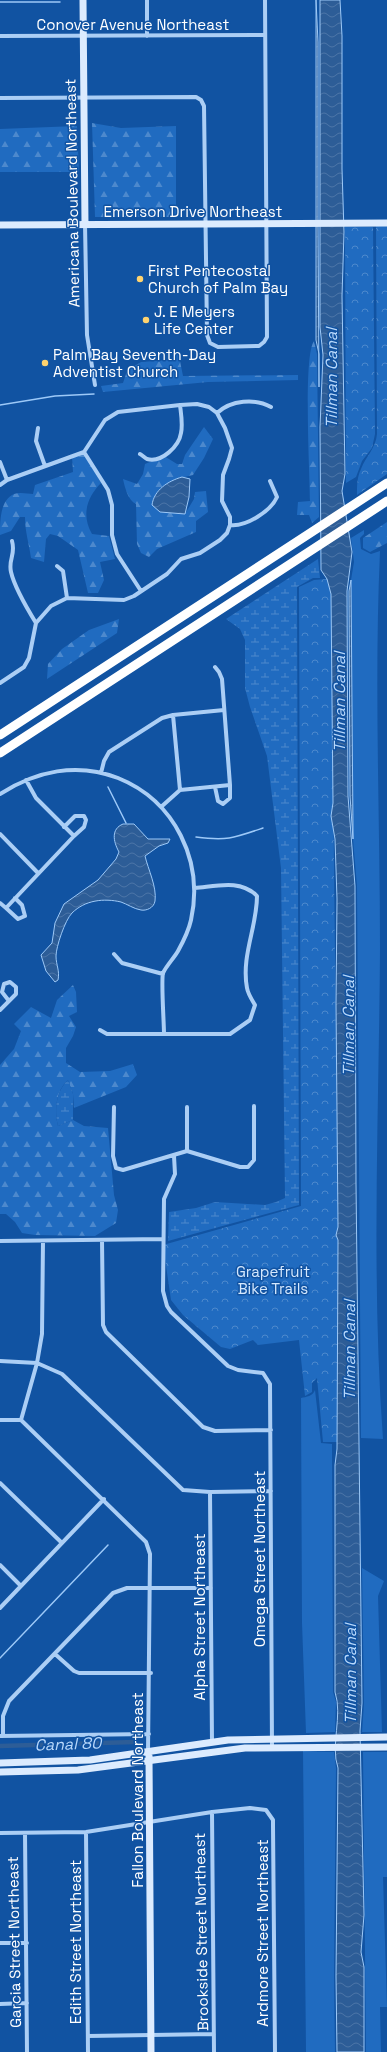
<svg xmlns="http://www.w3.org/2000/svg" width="387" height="2052" font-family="'Space Grotesk',sans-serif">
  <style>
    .grass { fill: #206bc0 }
    .forest { fill: url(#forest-firs) }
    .wetland { fill: url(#wetland-marsh) }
    .park { fill: url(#park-crowns) }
    .water { fill: url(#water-waves); stroke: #9dc9f8 }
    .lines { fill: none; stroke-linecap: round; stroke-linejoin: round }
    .stream { stroke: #9dc9f8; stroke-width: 1.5 }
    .canal { stroke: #2d5d97; stroke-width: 4.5 }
    .street { stroke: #abcef5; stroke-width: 4 }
    .secondary { stroke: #dcebfe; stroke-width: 7 }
    .highway { stroke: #fff; stroke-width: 9 }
    .poi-dot { fill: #ffd36f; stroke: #1153a2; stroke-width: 1.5 }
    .labels { text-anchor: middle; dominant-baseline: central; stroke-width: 3; stroke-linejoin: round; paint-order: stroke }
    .street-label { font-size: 15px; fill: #fff; stroke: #1153a2 }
    .poi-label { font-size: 15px; fill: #fff; stroke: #1153a2; text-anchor: start }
    .park-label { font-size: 15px; fill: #d4e8fe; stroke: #1153a2 }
    .water-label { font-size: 16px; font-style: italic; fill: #b8d8fb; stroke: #1153a2 }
  </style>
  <defs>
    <pattern id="forest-firs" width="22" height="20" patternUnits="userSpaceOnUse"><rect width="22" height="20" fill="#206bc0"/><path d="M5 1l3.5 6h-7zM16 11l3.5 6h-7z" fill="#4d89cd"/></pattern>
    <pattern id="wetland-marsh" width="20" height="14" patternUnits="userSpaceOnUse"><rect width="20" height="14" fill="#206bc0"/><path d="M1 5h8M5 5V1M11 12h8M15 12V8" fill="none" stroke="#4d89cd"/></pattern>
    <pattern id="park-crowns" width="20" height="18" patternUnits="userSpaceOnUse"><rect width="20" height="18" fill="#206bc0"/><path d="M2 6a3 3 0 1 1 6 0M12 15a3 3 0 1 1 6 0" fill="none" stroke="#4d89cd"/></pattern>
    <pattern id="water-waves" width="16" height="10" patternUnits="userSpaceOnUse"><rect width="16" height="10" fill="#2d5d97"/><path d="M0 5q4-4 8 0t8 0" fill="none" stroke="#4c75a7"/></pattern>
  </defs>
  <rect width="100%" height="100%" fill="#1153a2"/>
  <path class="grass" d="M364 530V534L360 538 361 549 371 554 380 551C374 684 380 816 380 949 379 1112 371 1276 383 1439L361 1438 357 886 353 839 351 580 354 562 351 538Z
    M315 1390 321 1443 332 1444 333 1692 336 1702 335 1732 306 1733 302 1623 301 1398C306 1397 313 1396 315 1390Z
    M362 1568 384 1581 378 1596 382 1732H362L364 1703Z
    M303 1751 334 1752 336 1768 334 1976 335 2052H306Z
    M363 1752H387V1877H383L387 2007H380L381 2052H366C365 1952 364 1852 363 1752Z"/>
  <path class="forest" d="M92 123 121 128 176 126V217H95Z
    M77 126 79 172H0V129Z
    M314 341 317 354 319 517 312 523 309 515H297L298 502 310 501C310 475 303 356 314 341Z
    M178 351 183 376 298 375V380L208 382 103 392 101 386 123 383 127 371 141 362 171 360Z
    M204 427 213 439 204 458 193 475C176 479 155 484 152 505L185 514 194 499 195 492 206 491 208 512 196 521V532L157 549 149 557 141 553 137 544 136 504C128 500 125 488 123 479L137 484 143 474 145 464 164 456 177 464H182L185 455Z
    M84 453 101 483C87 497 81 515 92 534L109 536 115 559 100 562 104 580 98 593H88L78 550 58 536 50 534 46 539 44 562 31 558C29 543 25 532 25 517H20L11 531 0 535C0 521 0 500 14 494 20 492 28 494 33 494L35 485 73 472 72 456Z
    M387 522V543L370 552 363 548V538Z
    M119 619 117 633 47 679 48 664 62 649 89 630Z
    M73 985 76 992 77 1012 69 1016 76 1027 73 1036 66 1048V1063L80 1072 110 1071 133 1064 137 1075 126 1087 74 1108 73 1094 68 1080C56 1090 54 1111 58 1126L73 1120 84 1126 108 1128 114 1195 118 1210 116 1223 95 1236 35 1235 22 1233 15 1222 6 1214H0V1065L14 1049 21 1031 14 1024 31 1007 51 1018 57 1000Z"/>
  <path class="wetland" d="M318 559 320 578H313L297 587 299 1205 168 1241 169 1212 196 1208 215 1202 265 1205 276 1202 285 1198 281 868 267 756 250 707 245 688V640L240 629 226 619Z
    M68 1080 73 1094V1120L58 1126C54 1110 56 1091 68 1080Z"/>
  <path class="park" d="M376 223H387V474L357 495C357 486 357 477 361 469 366 456 376 448 377 434Z
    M345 227H373L375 434 372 448 362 461 356 477 346 483Z
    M327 579 331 594 338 1227 337 1442H323L317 1378 312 1383V1392L305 1396 299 1340 258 1345 253 1340 230 1349 221 1347 183 1315 171 1300 163 1245 301 1206 299 587 314 580Z"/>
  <path class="water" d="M316 0 318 42V221H316Z
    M320 0H340L342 36V169L344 232 342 296 345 474 342 491 352 552 347 591 348 796 355 886 356 1183 362 1703 360 1731 364 1915 361 1952 364 1967V2052H337L336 1976 338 1768C330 1745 343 1716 335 1692V1465L337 1449 338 1240 336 1235 338 1227 336 1004 337 899 335 839 331 816 333 803 331 594 327 579 321 570 320 427 323 355 320 327Z
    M316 225H318L319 387V354L316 340Z
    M182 477 190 479 189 497 185 514 160 512 152 505C154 490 168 481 182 477Z
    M351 580 353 830V839L350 796 349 591Z
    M123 824H134L148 839H170L168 843 159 846 145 856C148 869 157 887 155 901 154 908 146 911 141 910 134 909 127 904 121 902 104 898 85 900 72 913 65 920 56 947 56 956 56 965 60 971 58 980L55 982 46 971 41 955 52 943 55 923 64 904 98 880 116 859 119 852C113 841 111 829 123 824Z"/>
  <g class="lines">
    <path class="stream" d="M0 2H60
      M0 405 55 396 94 394
      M108 787 126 823
      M196 837C227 841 234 838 263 828
      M0 1658 108 1545"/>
    <path class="canal" d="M0 1746 135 1742"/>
    <path class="street" d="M147 0V36
      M0 36 265 35
      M0 98 196 97 201 100 204 106 207 335 210 343 218 347 259 346 264 342 267 337 265 0
      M85 224 87 335 95 385
      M217 413C231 400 255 398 271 407
      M38 428 36 441 45 466
      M84 452 108 490 112 505V535L117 554 141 591
      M140 454C142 455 145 458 147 459 162 463 179 446 181 433 183 424 181 414 180 405
      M0 462 7 480
      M0 485 7 480 84 452 105 420 118 412 180 405 197 404 209 407 217 413 225 428 232 448 229 459 223 475 222 501 230 517V525L227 533 220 540 200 553 181 559 167 574 134 596 124 600 67 598 51 606 36 623 29 658 24 667 0 683
      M230 525C246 527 271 511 277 497L270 481
      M12 541C16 555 8 559 11 572 14 585 28 610 36 623
      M57 566 63 571 67 598
      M101 773 104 761 109 752 162 718 173 715 224 710
      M215 787 218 801 223 804 230 798V785
      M180 790 230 785 222 679 219 672 215 667
      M0 794C36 771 77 762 118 778 175 801 204 861 191 920 189 929 183 942 178 951 174 958 167 965 163 973 161 981 164 1023 164 1034
      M161 807 180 790 173 715
      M64 827 75 816H84L86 820 84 827 74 836
      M0 834 38 873
      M0 903 6 908 74 836 36 798 26 780
      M6 908 18 919 25 916 22 905 15 898
      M114 954 122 963 163 974
      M0 1010 16 994V987L10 982 4 984 2 992 9 1001
      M100 1030 107 1034H230L250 1020 255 1005C252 1000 248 994 247 988 241 956 257 927 257 896 241 879 217 886 195 888
      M114 1107 113 1156 116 1168 123 1170 187 1151 240 1167H248L254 1160V1106
      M187 1151V1107
      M174 1156 175 1174 164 1199 163 1291 167 1306 171 1312 228 1366 238 1370 263 1373 270 1384 272 1747
      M102 1240 103 1325 106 1332 203 1427 215 1431 271 1430
      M0 1241 163 1239
      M0 1361 37 1363 62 1374 183 1490 210 1492 271 1491
      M0 1420H21L146 1542 150 1554 148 1752
      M21 1420 37 1363 42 1334 43 1241
      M0 1483 62 1543
      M210 1492 212 1742
      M0 1565 21 1586
      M0 1608 104 1499
      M55 1654 74 1671 79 1673H151
      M0 1736 149 1734
      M3 1736V1716L9 1701 113 1593 127 1588H211
      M212 1812 214 2052
      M86 1832 88 2052
      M0 1833 86 1832 212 1812 250 1808 266 1810 273 1820V1826L275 2052
      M25 1833 27 2052
      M0 1943H27
      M0 2004 27 2003
      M88 2036 214 2034"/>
    <path class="secondary" d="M83 0 85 224
      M0 225 387 223
      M149 1756 151 2052
      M0 1763 90 1760 228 1740 387 1737
      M0 1772 78 1770 245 1748 387 1747"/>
    <path class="highway" d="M0 735 387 483
      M0 753 387 501"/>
  </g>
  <g class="poi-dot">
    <circle cx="140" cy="279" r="4"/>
    <circle cx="146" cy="320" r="4"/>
    <circle cx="45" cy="363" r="4"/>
  </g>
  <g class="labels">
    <g class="street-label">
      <text x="133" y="24">Conover Avenue Northeast</text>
      <text transform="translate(72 193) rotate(-91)">Americana Boulevard Northeast</text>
      <text x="193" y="211">Emerson Drive Northeast</text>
      <text transform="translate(259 1559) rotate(-90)">Omega Street Northeast</text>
      <text transform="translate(199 1617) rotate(-90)">Alpha Street Northeast</text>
      <text transform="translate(137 1790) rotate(-90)">Fallon Boulevard Northeast</text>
      <text transform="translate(201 1932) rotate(-91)">Brookside Street Northeast</text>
      <text transform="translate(262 1933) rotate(-90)">Ardmore Street Northeast</text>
      <text transform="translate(14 1942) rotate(-91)">Garcia Street Northeast</text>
      <text transform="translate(75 1942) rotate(-90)">Edith Street Northeast</text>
    </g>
    <g class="poi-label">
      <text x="148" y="270">First Pentecostal<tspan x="148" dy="17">Church of Palm Bay</tspan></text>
      <text x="154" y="311">J. E Meyers<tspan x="154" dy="17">Life Center</tspan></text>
      <text x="53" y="354">Palm Bay Seventh-Day<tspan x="53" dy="17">Adventist Church</tspan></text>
    </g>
    <g class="park-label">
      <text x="273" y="1271">Grapefruit<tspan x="273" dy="17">Bike Trails</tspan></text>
    </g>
    <g class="water-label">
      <text transform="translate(331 378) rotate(-90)">Tillman Canal</text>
      <text transform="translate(339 702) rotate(-90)">Tillman Canal</text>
      <text transform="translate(348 1026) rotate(-90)">Tillman Canal</text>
      <text transform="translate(349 1350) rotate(-90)">Tillman Canal</text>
      <text transform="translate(350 1674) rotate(-90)">Tillman Canal</text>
      <text transform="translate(68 1744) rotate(-2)">Canal 80</text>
    </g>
  </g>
</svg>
